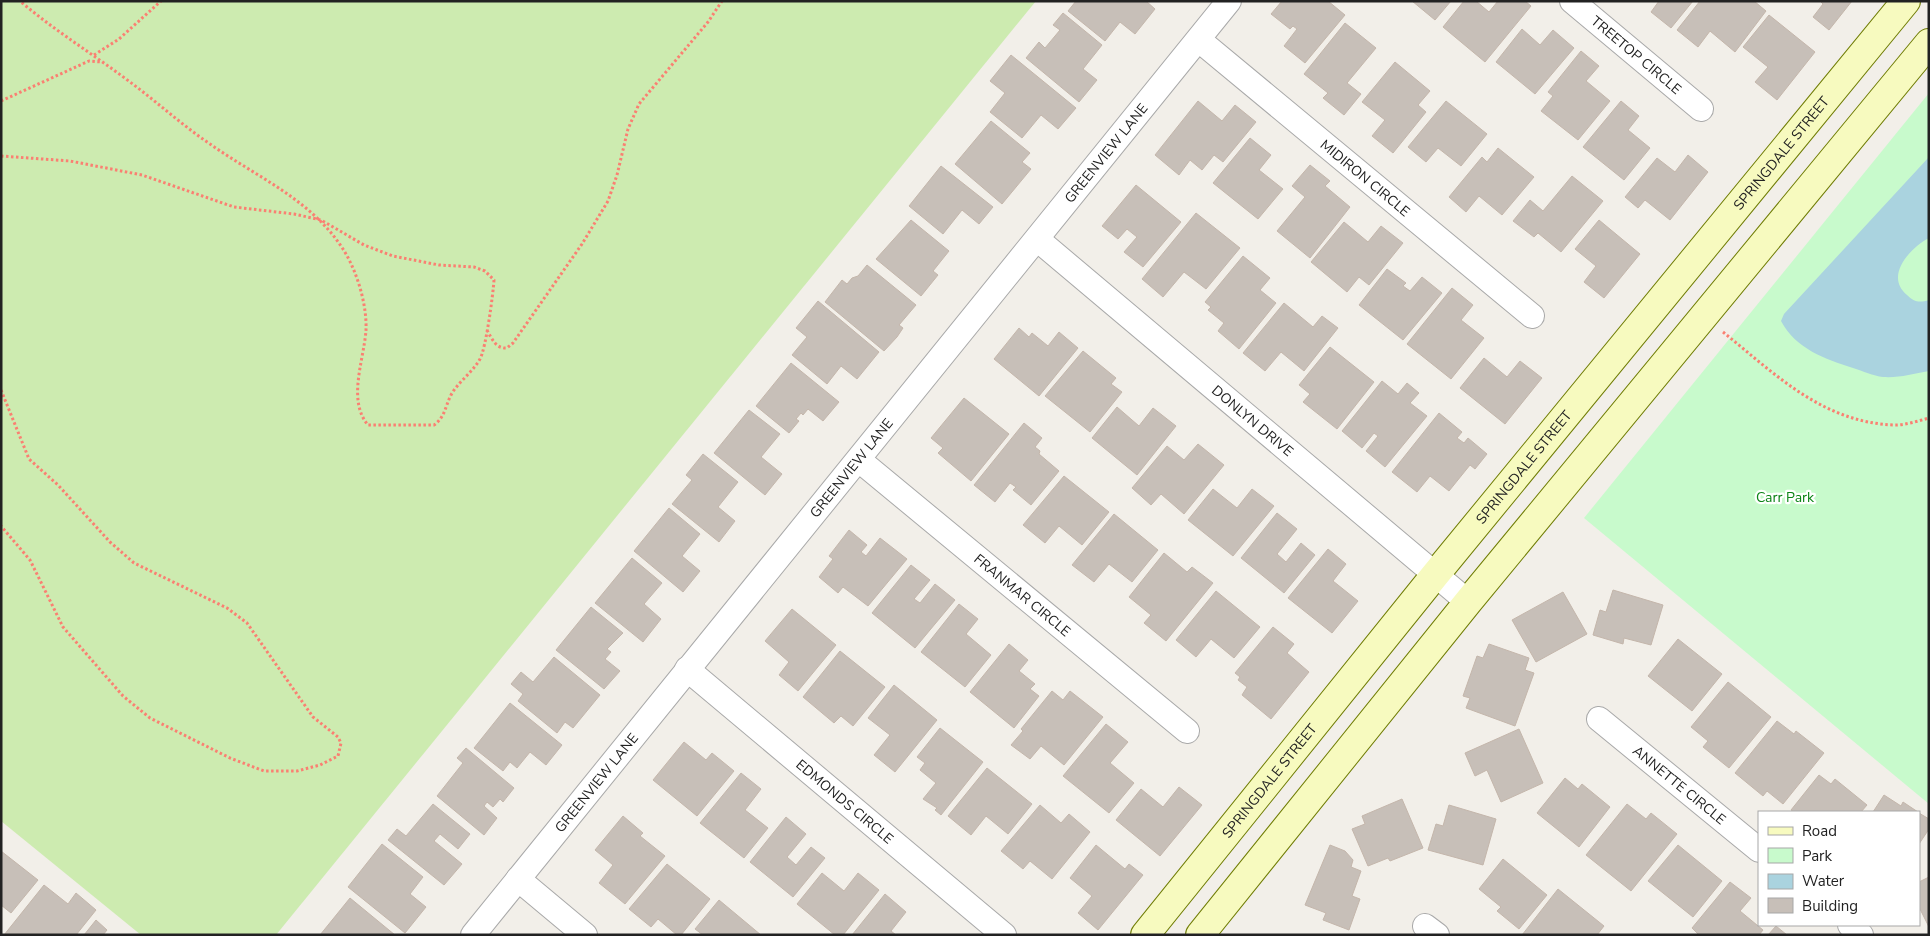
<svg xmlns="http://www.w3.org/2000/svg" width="1930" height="936" font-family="'Nunito Sans',sans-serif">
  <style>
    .grass { fill: #cdebb0 }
    .park { fill: #c8facc }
    .water { fill: #aad3df }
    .building { fill: #c7bfb8; stroke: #c4b6ab }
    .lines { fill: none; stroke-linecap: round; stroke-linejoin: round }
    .minor-casing { stroke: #a9a9a9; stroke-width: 26 }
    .secondary-casing { stroke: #707d05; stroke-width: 30 }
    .path { stroke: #fa8072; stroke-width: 3; stroke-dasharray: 2.5 2.5; stroke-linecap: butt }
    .minor { stroke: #fff; stroke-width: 24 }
    .secondary { stroke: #f7fabf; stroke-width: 28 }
    .labels { text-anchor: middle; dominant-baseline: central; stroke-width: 4.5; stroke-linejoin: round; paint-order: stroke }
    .street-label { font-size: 14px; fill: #222; stroke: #fff }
    .park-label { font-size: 14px; fill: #0c8416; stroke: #fff }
  </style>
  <rect width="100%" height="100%" fill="#f2efe9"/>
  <path class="grass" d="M1 1H1036L276 935H141L1 821Z"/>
  <path class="park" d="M1929 93V804L1584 518Z"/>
  <path class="water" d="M1929 157V238C1910 248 1884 276 1907 295 1914 302 1919 303 1929 300V371C1913 374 1899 378 1883 377 1873 376 1863 371 1853 368 1825 359 1796 349 1781 321L1784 314Z"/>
  <path class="building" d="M1076 1H1146L1155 9 1135 34 1120 22 1105 41 1068 11Z
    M1282 1H1328L1345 15 1305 63 1284 46 1297 29 1293 26 1290 29 1271 14Z
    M1412 1H1451L1435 20Z
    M1464 1H1476L1489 12 1498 1H1525L1531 6 1485 62 1443 27Z
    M1659 1H1693L1671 28 1651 12Z
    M1700 1H1754L1766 11 1735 52 1710 31 1698 47 1677 30Z
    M1820 1H1852L1829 30 1813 17 1823 4Z
    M1063 13 1102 45 1083 69 1097 80 1079 102 1026 58 1039 42 1045 48 1060 30 1053 25Z
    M1769 15 1815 52 1777 100 1755 82 1768 67 1743 47Z
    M1345 23 1376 48 1347 83 1361 94 1344 115 1323 98 1328 93 1304 74Z
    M1522 29 1540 45 1553 30 1574 48 1535 94 1496 62Z
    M1581 51 1599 66 1586 81 1610 101 1578 140 1541 111 1553 96 1548 92Z
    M1011 55 1076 108 1058 129 1041 115 1022 138 990 112 1005 93 990 81Z
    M1395 62 1430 91 1418 105 1426 112 1393 153 1372 136 1385 120 1362 102Z
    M1198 101 1222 121 1235 105 1256 122 1223 162 1214 155 1202 170 1190 160 1179 175 1155 155Z
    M1446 101 1487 134 1461 166 1438 148 1426 162 1408 147Z
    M1621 101 1639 116 1628 130 1650 148 1624 180 1583 147Z
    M991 121 1030 153 1022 162 1031 169 1002 204 955 164Z
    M1250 138 1271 155 1259 170 1283 189 1258 219 1213 183Z
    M1498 148 1534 177 1502 215 1479 196 1466 212 1449 197 1482 157 1487 162Z
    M1688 155 1708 172 1670 220 1645 200 1638 208 1625 197 1657 158 1675 172Z
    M1310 165 1330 181 1325 186 1350 207 1310 258 1277 231 1305 197 1292 186Z
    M941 166 993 207 979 224 962 210 943 234 909 206Z
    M1572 176 1603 201 1561 252 1538 233 1534 237 1513 221 1530 200 1543 211Z
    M1136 185 1181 222 1143 267 1124 252 1137 237 1127 229 1118 239 1102 226Z
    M1196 213 1240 248 1206 289 1184 272 1163 297 1142 279Z
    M911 220 949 251 933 271 938 275 921 296 876 259Z
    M1599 220 1640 254 1604 298 1584 282 1596 266 1575 249Z
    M1344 222 1368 242 1381 226 1403 243 1369 285 1359 277 1347 292 1311 262Z
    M1243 256 1270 278 1260 290 1276 303 1239 349 1218 331 1224 323 1208 310 1211 307 1205 302Z
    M867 265 916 305 899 325 903 328 897 337 884 351 825 302 842 280 847 284 852 278 858 276Z
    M1387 269 1406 283 1403 286 1410 291 1422 277 1442 293 1403 340 1359 305Z
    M1452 288 1473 305 1461 320 1484 338 1451 379 1407 344Z
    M818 301 879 352 857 379 841 366 827 384 792 355 807 337 796 328Z
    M1284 303 1313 327 1322 316 1338 328 1304 371 1281 352 1265 371 1243 353Z
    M1019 328 1029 337 1032 333 1048 346 1059 332 1078 348 1039 396 994 359Z
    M1330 347 1374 382 1337 429 1303 402 1310 394 1299 385Z
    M1083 351 1116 378 1111 384 1122 392 1090 432 1045 396Z
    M1484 358 1507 377 1520 361 1542 378 1505 424 1460 388Z
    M791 363 839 402 823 421 808 409 803 415 801 413 796 419 799 421 789 433 756 406Z
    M1382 381 1398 394 1407 383 1419 393 1410 403 1427 416 1385 467 1366 451 1378 436 1374 433 1362 448 1342 431Z
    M964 398 1009 434 971 481 938 453 943 448 931 438Z
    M1117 407 1139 426 1153 408 1176 426 1137 475 1092 438Z
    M749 410 780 434 761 457 782 474 765 495 714 453Z
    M1439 413 1462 432 1457 438 1464 443 1468 438 1487 454 1475 469 1470 465 1449 491 1430 476 1417 492 1392 472Z
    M1024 423 1042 438 1035 447 1040 451 1039 454 1059 471 1031 505 1013 490 1016 487 1010 483 995 502 974 485Z
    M1198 444 1224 465 1184 514 1161 494 1151 505 1132 488 1167 446 1184 460Z
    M703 454 738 482 718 507 735 521 719 542 672 504 692 480 686 475Z
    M1064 476 1109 512 1082 545 1059 526 1045 543 1023 525Z
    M1213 489 1237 508 1252 489 1274 506 1233 556 1188 520Z
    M669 508 700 534 682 556 700 571 683 592 634 551Z
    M1277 513 1297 529 1277 554 1286 562 1301 543 1315 555 1284 593 1241 558Z
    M1114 514 1158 550 1132 582 1109 564 1094 582 1072 565Z
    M849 530 867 545 861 552 866 556 880 538 907 559 868 606 843 587 838 593 819 577 833 559 829 556Z
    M1328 549 1346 564 1333 581 1358 601 1332 633 1288 598Z
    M1164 553 1187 572 1192 567 1213 583 1166 641 1144 623 1151 615 1129 597Z
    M632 558 662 583 644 604 661 619 643 642 595 603Z
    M911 565 930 580 914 599 920 603 935 584 955 600 915 648 872 613Z
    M1613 590 1663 605 1651 645 1624 638 1623 644 1593 635 1600 610 1606 612Z
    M1216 591 1260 627 1234 658 1211 639 1196 657 1176 640Z
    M1563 592 1587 634 1536 662 1512 620Z
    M959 604 978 619 966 634 991 655 965 687 921 652Z
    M591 607 623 633 607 649 611 652 605 659 620 671 604 689 556 650Z
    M792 609 836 645 798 691 779 675 789 662 765 641Z
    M1273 627 1294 644 1287 653 1309 672 1271 719 1242 695 1247 687 1238 680 1240 677 1235 673Z
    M1678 639 1722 674 1692 711 1648 676Z
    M1009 644 1028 660 1019 671 1035 684 1030 689 1039 696 1014 728 970 692Z
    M1489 644 1529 658 1525 670 1534 673 1515 726 1466 708 1470 698 1463 696 1477 656 1483 658Z
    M840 651 885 687 853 726 841 716 834 723 803 697Z
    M554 657 600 695 573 728 565 722 557 733 518 701 523 694 511 684 521 672 533 682Z
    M1728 682 1771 717 1729 768 1703 747 1708 741 1691 727Z
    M894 685 937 720 895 772 874 755 890 735 868 718Z
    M1052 691 1063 700 1070 691 1103 717 1064 765 1041 746 1030 759 1011 745 1023 731 1021 729Z
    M510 703 562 745 546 765 530 752 517 768 510 762 503 771 474 748Z
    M1777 721 1794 734 1796 731 1824 753 1783 804 1767 791 1763 796 1735 773Z
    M1106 724 1128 742 1110 763 1134 783 1109 813 1063 776Z
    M940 728 983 762 941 815 935 810 937 808 923 799 936 783 920 770 925 763 917 757Z
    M1519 729 1543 783 1501 802 1487 770 1475 776 1465 753Z
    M684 742 706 760 712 753 734 771 697 816 653 780Z
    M466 748 514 788 503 802 500 799 493 807 487 802 484 806 497 818 484 835 437 796 463 763 457 758Z
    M987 768 1032 804 1008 834 986 816 971 835 948 816Z
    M741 773 761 789 745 810 768 828 744 858 700 823Z
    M1819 775 1831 784 1835 779 1867 805 1861 812H1794L1791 810Z
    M1565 778 1578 789 1582 784 1610 807 1579 847 1537 813Z
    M1179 787 1202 805 1160 856 1116 820 1141 789 1163 807Z
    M1884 795 1901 806 1903 802 1918 812H1873Z
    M1402 799 1423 848 1390 861 1388 858 1368 866 1352 829 1365 824 1362 816Z
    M433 804 470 834 458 849 440 834 434 841 462 864 444 885 388 840 397 829 406 836Z
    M1627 804 1646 819 1651 813 1677 834 1631 891 1586 855Z
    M1040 805 1061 823 1069 814 1090 832 1052 879 1030 861 1023 869 1001 851Z
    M1449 805 1496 819 1483 865 1428 850 1436 824 1443 826Z
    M1919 813 1929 819V829L1919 844Z
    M623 816 643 833 640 836 665 856 625 904 599 883 613 865 595 850Z
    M786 817 806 834 787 857 796 865 811 847 825 858 793 897 750 862Z
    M382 844 423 877 410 894 426 907 405 933 348 887Z
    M1096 845 1125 869 1129 864 1143 875 1098 930 1078 913 1092 896 1070 878Z
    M1330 845 1345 851 1353 860 1351 867 1361 871 1352 896 1360 899 1349 930 1323 920 1326 913 1305 905Z
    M1678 845 1722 881 1693 917 1648 881Z
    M1 851 38 880 11 913 1 905Z
    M1503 859 1547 895 1519 929 1497 911 1501 907 1479 889Z
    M667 864 710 899 681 935H677L658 919 651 927 629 909Z
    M822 873 844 891 858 873 879 890 843 935H835L797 904Z
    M1929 877V927L1919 907V882Z
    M1730 882 1751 898 1740 911 1763 930 1759 935H1699L1692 928Z
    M44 885 68 904 76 893 96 910 76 935H4Z
    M1558 889 1604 926 1597 935H1522Z
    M885 894 906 912 891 931 896 935H852Z
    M350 898 395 935H320Z
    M719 900 761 935H703L695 929Z
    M96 920 107 930 103 935H84Z
    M1776 926 1787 935H1768Z"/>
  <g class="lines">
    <defs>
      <g id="minor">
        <path id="s1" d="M1572 1 1701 109"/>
        <path id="s2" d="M1199 40 1532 316"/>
        <path id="s3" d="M1037 239 1468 602"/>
        <path id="s4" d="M859 460 1187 731"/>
        <path id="s5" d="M687 669 1004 935"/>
        <path id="s6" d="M1599 719 1759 850"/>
        <path d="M518 879 585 935"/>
        <path d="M1850 925 1861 935"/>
        <path d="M1425 926 1437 935"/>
        <path id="s7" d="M473 935 1229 1"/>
      </g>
      <g id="secondary">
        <path id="s8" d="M1145 935 1435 575 1906 1"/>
        <path d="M1200 935 1468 602 1929 43"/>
      </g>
    </defs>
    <use href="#minor" class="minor-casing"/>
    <use href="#secondary" class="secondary-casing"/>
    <path class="path" d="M94 55 119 39 161 1
      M1 101 89 61 102 62
      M1 156 70 161 142 175 234 207 294 214 321 220 364 245 393 256 439 265 474 267 485 271 494 280C493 295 486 348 480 359 472 373 458 382 451 395 445 407 445 417 434 425H368C347 400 364 360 366 330 367 306 358 275 346 254 315 201 258 178 210 144 182 125 157 102 130 82 93 54 55 31 20 1
      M487 330C492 339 496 349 507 348L513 343 582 244 608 201 617 175 628 129 639 104 708 22 722 1
      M1723 332C1775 374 1823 423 1895 425 1906 425 1918 421 1929 418
      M1 390 29 459 58 485 110 542 134 563 227 608 247 623 313 717 338 737 341 743 338 756 320 765 297 771H264L230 758 150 718 123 696 63 627 30 560 1 526"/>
    <use href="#minor" class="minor"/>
    <use href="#secondary" class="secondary"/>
  </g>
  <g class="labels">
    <g class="street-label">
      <text stroke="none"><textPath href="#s1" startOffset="84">TREETOP CIRCLE</textPath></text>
      <text stroke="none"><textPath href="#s7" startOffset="1006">GREENVIEW LANE</textPath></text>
      <text stroke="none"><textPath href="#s8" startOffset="1008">SPRINGDALE STREET</textPath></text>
      <text stroke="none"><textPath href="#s2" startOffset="216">MIDIRON CIRCLE</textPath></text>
      <text stroke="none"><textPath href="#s3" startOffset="282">DONLYN DRIVE</textPath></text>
      <text stroke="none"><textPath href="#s8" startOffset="602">SPRINGDALE STREET</textPath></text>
      <text stroke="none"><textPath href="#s7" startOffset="601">GREENVIEW LANE</textPath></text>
      <text stroke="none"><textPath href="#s4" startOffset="212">FRANMAR CIRCLE</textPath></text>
      <text stroke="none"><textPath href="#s7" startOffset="196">GREENVIEW LANE</textPath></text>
      <text stroke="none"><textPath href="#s8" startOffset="198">SPRINGDALE STREET</textPath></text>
      <text stroke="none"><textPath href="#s6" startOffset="104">ANNETTE CIRCLE</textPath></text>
      <text stroke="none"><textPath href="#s5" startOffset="206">EDMONDS CIRCLE</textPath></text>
    </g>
    <g class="park-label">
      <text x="1785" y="497">Carr Park</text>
    </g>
  </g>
  <rect width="1930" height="936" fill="none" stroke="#222222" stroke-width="5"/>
  <rect x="1758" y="811" width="162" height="115" fill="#ffffff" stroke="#a7a7a7"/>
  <rect x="1768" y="827" width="25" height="8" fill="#f7fabf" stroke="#a7a7a7"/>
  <text x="1802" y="836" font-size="15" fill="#222222">Road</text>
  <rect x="1768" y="848" width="25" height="15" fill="#c8facc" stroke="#a7a7a7"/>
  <text x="1802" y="861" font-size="15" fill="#222222">Park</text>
  <rect x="1768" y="874" width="25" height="15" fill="#aad3df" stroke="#a7a7a7"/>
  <text x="1802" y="886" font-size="15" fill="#222222">Water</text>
  <rect x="1768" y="898" width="25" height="15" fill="#c7bfb8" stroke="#a7a7a7"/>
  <text x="1802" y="911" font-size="15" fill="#222222">Building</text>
</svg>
